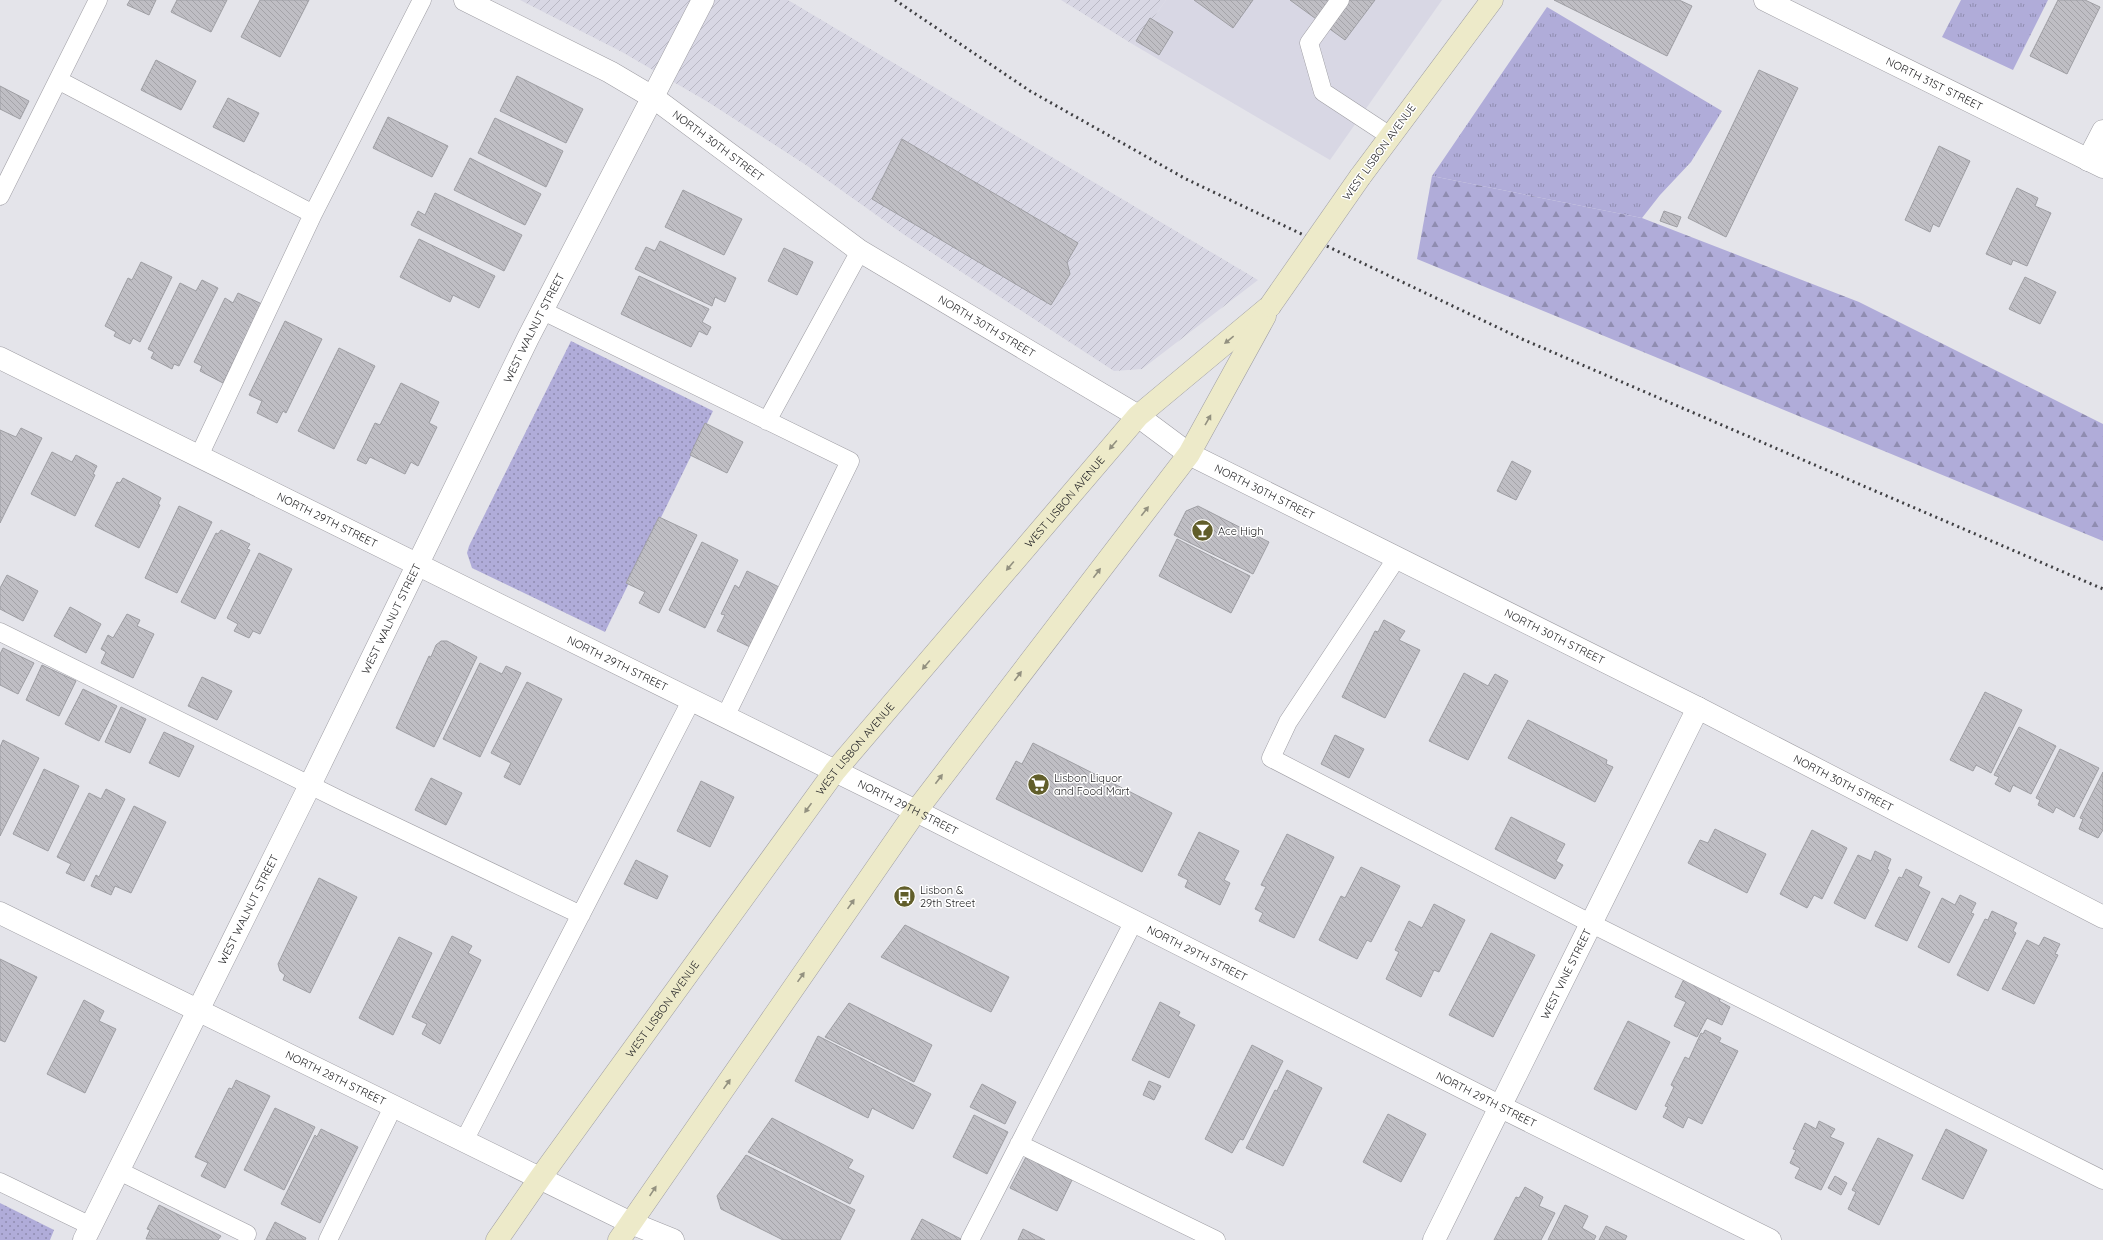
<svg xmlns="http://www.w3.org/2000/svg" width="2103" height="1240" font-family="Quicksand,sans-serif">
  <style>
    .built { fill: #d8d7e4 }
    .industrial { fill: url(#industrial-furrows) }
    .grass { fill: url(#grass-tufts) }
    .forest { fill: url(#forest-firs) }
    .park { fill: url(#park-dots) }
    .building { fill: url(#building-back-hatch); stroke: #9e9ea3 }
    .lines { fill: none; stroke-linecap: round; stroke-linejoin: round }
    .lane-casing { stroke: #9e9da3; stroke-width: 19 }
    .street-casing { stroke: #9e9da3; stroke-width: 23 }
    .secondary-casing { stroke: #9e9da3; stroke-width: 23 }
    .lane { stroke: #fff; stroke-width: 18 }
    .street { stroke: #fff; stroke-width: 22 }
    .secondary { stroke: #edeac9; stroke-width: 22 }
    .rail { stroke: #3f3f42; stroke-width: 3; stroke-dasharray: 2 4; stroke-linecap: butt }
    .secondary-bridge-casing { stroke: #9e9da3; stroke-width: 23; stroke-linecap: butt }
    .secondary-bridge { stroke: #edeac9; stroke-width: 22 }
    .oneway { fill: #939180 }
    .labels { text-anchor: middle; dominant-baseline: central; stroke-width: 3; stroke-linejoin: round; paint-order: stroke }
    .street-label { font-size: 11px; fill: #252527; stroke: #fff }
    .poi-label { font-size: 11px; fill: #252527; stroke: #fff; text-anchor: start }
  </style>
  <defs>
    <pattern id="industrial-furrows" width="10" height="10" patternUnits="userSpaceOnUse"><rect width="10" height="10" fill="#d8d7e4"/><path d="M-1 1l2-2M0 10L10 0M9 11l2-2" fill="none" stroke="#b9b8c4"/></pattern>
    <pattern id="grass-tufts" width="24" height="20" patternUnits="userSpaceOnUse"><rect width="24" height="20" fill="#b0acd9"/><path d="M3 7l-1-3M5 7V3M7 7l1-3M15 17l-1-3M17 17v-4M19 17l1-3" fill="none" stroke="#8f8cb0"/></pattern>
    <pattern id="forest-firs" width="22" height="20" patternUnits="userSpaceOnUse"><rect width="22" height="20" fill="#b0acd9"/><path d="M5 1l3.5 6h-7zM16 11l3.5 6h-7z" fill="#8f8cb0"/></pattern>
    <pattern id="park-dots" width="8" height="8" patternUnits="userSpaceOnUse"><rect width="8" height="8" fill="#b0acd9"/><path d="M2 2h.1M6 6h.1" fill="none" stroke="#8f8cb0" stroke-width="1.8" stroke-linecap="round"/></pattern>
    <pattern id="building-back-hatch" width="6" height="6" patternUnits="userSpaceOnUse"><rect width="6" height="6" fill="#bfbec4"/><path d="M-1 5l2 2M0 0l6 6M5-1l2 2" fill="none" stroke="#a4a3a8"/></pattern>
  </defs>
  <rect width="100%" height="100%" fill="#e4e4ea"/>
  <path class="built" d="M1166 0H1442L1330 160 1134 45Z"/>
  <path class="industrial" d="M520 0H788L1258 280 1142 369 1114 371 903 234 806 165 708 102 622 52Z
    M1061 0H1166L1134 45Z"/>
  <path class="grass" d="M1961 0H2048L2013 70 1942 37Z
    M1547 7 1722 111 1691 162 1660 195 1642 218 1432 176Z"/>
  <path class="forest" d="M1432 176 1642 218 1859 302 2103 424V541L1417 259Z"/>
  <path class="park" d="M571 341 713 411 605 632 472 568 467 553 469 546Z
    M0 1203 54 1230 50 1240H0Z"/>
  <path class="building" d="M130 0H156L149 15 127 5Z
    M177 0H227L211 32 171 12Z
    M260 0H309L280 57 241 37Z
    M1194 0H1253L1233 28Z
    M1290 0H1375L1345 40Z
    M1554 0H1679L1692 6 1667 56Z
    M2058 0H2085L2100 7 2067 74 2030 56Z
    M1150 18 1173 32 1159 55 1136 41Z
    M156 60 196 81 181 110 141 90Z
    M1759 70 1798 88 1726 237 1688 218Z
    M517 76 583 109 566 143 500 111Z
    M0 86 29 101 20 119 0 109Z
    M228 98 259 113 244 142 213 127Z
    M388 117 448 146 432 177 373 148Z
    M495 118 563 151 546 187 478 153Z
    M902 139 1078 243 1067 262 1070 274 1051 305 872 199Z
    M1939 146 1970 161 1939 227 1933 224 1930 232 1905 220Z
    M470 158 541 194 525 225 454 190Z
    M2017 188 2038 198 2035 206 2051 213 2027 266 2013 260 2011 265 1986 254Z
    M683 190 742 219 724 255 665 227Z
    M435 193 522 235 504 271 411 225 418 211 425 215Z
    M1664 211 1681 217 1677 227 1660 221Z
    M419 239 495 276 479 308 453 295 450 302 400 277Z
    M660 241 736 278 725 302 715 297 712 306 635 269 646 247 655 251Z
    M784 248 813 262 797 295 768 281Z
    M141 262 172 277 140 342 133 338 130 344 114 336 116 332 105 326 128 278 132 280Z
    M639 276 709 309 702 322 711 327 707 335 699 331 691 347 621 314Z
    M2025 277 2056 292 2040 324 2009 309Z
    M202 280 218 288 179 366 174 364 172 369 151 358 154 352 148 349 180 283 196 291Z
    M238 293 262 304 223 383 200 371 202 366 194 362 225 298 233 303Z
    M285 321 322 339 286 413 283 411 277 423 257 413 262 401 249 395Z
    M339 348 375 366 334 449 298 431Z
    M401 383 439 402 429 423 437 427 418 466 411 462 405 474 370 457 366 464 357 460 375 423 380 425Z
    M705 423 743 442 727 473 690 455Z
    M21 428 42 438 0 523V430L16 437Z
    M52 452 72 462 76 455 97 466 93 474 95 475 75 516 31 494Z
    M1512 461 1531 471 1516 500 1497 491Z
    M123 478 161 498 158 504 160 505 139 548 95 526 117 482 120 483Z
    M179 506 212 522 177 593 145 578Z
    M1198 506 1269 542 1253 574 1174 535 1186 511Z
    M659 517 697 535 659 613 639 603 645 592 626 583Z
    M221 530 250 544 247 549 250 550 215 619 181 602 216 533 218 534Z
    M1177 539 1250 576 1231 613 1159 576Z
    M702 542 738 560 705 628 669 610Z
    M259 553 292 569 260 634 253 631 249 638 234 631 238 624 227 618Z
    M747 571 779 587 750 647 717 631 725 615 721 614 735 585 739 588Z
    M7 575 38 591 23 621 0 609V588Z
    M70 607 101 624 86 653 54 636Z
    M127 614 140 620 137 626 154 634 133 678 101 663 106 652 101 649 108 635 113 638Z
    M1384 620 1405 631 1399 640 1420 650 1385 718 1342 697 1375 631 1378 632Z
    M441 641H447L477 657 434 747 396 728 429 656 431 657 436 645Z
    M3 648 34 663 18 694 0 685V654Z
    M480 663 502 674 506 666 521 673 480 757 443 739Z
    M42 665 76 681 59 716 26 700Z
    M1464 673 1488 686 1495 674 1508 681 1468 760 1429 741Z
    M202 677 232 691 217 720 188 706Z
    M527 682 562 699 520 785 504 777 511 763 491 753Z
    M83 689 117 706 99 741 65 724Z
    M1985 692 2022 710 1991 773 1976 765 1973 771 1950 760Z
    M121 707 146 719 130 753 105 742Z
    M1528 720 1607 760 1606 764 1613 767 1595 802 1508 758Z
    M2019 727 2056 746 2031 794 2013 785 2010 792 1995 784 1999 777 1994 775Z
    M164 732 194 746 179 777 149 763Z
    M1335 735 1364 749 1349 778 1321 764Z
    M3 740 39 758 0 836V747Z
    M1033 743 1172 813 1142 872 996 799 1016 761 1022 764Z
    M2060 749 2099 768 2074 817 2056 807 2053 813 2038 805 2040 800 2036 798Z
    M44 769 79 786 48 851 13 834Z
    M2103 772V830L2098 838 2079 829 2083 819 2080 818Z
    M431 778 462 793 446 825 415 810Z
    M701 781 734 797 710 847 677 831Z
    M106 789 125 799 84 881 66 873 71 864 57 857 89 793 101 799Z
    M134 806 166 822 131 893 115 886 111 895 91 886 96 875 99 877Z
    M1511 817 1565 844 1556 861 1563 865 1555 879 1495 849Z
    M1715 829 1766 854 1747 893 1688 863 1700 840 1708 843Z
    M1812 830 1847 848 1822 899 1814 895 1807 908 1780 894Z
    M1199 832 1239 851 1224 880 1230 883 1220 905 1185 887 1188 880 1178 875Z
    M1287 834 1334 857 1294 938 1259 921 1263 913 1255 909 1266 887 1261 885Z
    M1875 851 1891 859 1887 869 1889 870 1865 919 1834 903 1858 855 1871 861Z
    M636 860 668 876 657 899 624 884Z
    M1361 867 1400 886 1371 942 1367 940 1357 959 1319 940 1341 896 1345 898Z
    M1906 869 1922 877 1918 886 1930 892 1907 941 1875 926 1899 877 1902 878Z
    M319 878 357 897 310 993 283 980 285 975 280 971 278 964Z
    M1960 895 1976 903 1971 913 1974 914 1949 963 1918 947 1942 898 1955 905Z
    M1434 904 1465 920 1439 972 1434 970 1421 997 1386 979 1399 952 1395 950 1409 921 1422 928Z
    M1992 911 2017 923 2013 931 2016 933 1988 991 1957 975 1985 919 1988 920Z
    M905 925 1009 977 991 1012 881 957Z
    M1491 933 1535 955 1493 1037 1449 1015Z
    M452 936 472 946 468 953 481 960 440 1044 422 1034 427 1024 412 1017Z
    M399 937 432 953 393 1035 359 1018Z
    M2044 937 2060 944 2055 954 2058 955 2034 1004 2002 989 2027 940 2039 946Z
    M0 959 37 977 5 1042 0 1040Z
    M1684 979 1721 998 1719 1001 1730 1007 1722 1025 1707 1018 1697 1037 1674 1026 1686 1002 1675 997Z
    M84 1000 104 1011 99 1021 116 1029 85 1093 47 1074Z
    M1160 1002 1180 1012 1178 1016 1195 1025 1169 1078 1132 1060Z
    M849 1003 932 1045 914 1082 825 1037Z
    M1628 1021 1670 1042 1636 1110 1594 1089Z
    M1705 1030 1721 1038 1719 1042 1738 1051 1702 1124 1688 1117 1683 1128 1663 1117 1668 1107 1665 1106 1674 1087 1671 1085 1685 1057 1689 1059 1701 1033 1703 1034Z
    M818 1036 931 1094 913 1129 872 1108 868 1118 795 1081Z
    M1252 1045 1283 1061 1243 1140 1240 1139 1232 1153 1205 1139Z
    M1287 1070 1322 1088 1283 1166 1246 1148 1275 1090 1277 1091Z
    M236 1080 270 1096 225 1188 201 1176 208 1163 195 1157 229 1088 232 1089Z
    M1149 1081 1161 1086 1154 1100 1143 1095Z
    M982 1084 1016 1102 1005 1124 970 1107Z
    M275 1108 315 1127 284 1190 244 1170Z
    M1388 1114 1426 1134 1401 1182 1363 1162Z
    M974 1115 1008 1132 987 1174 953 1157Z
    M772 1118 853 1160 848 1168 864 1176 850 1204 748 1152Z
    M1819 1121 1835 1129 1830 1137 1844 1143 1821 1190 1795 1178 1800 1168 1790 1163 1796 1150 1793 1149 1805 1123 1816 1129Z
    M321 1129 358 1147 320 1223 281 1204 315 1135 317 1137Z
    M1946 1129 1987 1150 1963 1199 1922 1179Z
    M1878 1138 1913 1155 1879 1225 1848 1209 1856 1192 1852 1190Z
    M746 1155 855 1210 840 1240H783L721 1209 717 1196Z
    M1026 1157 1072 1180 1057 1211 1010 1188Z
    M1835 1176 1847 1183 1841 1195 1828 1188Z
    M1525 1187 1543 1197 1539 1206 1555 1213 1541 1240H1494L1516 1197 1519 1198Z
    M159 1205 221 1236 218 1240 146 1239 150 1230 147 1229Z
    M1565 1205 1588 1216 1582 1228 1596 1236 1594 1240H1548Z
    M922 1219 961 1239 960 1240H911Z
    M275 1222 306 1238 305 1240H266Z
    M1606 1226 1627 1236 1625 1240H1599Z
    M1023 1229 1045 1240H1018Z"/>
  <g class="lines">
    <defs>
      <path id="lane" d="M1340 0 1309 43 1323 92 1390 136
        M58 80 313 214 422 0
        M0 196 98 0
        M543 311 850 461 725 717
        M767 421 860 251
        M199 456 313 214
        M1396 559 1288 722 1271 758 1592 924 2103 1180
        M0 632 344 802 581 915
        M464 1141 691 701
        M1019 1144 1216 1240
        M119 1171 247 1234
        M0 1182 91 1226
        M328 1240 393 1107
        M970 1240 1134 921"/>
      <g id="street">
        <path id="s1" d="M465 0 610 72 654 98 860 251 1138 416 1189 454 1698 708 2103 917"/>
        <path id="s2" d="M1765 0 2103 167"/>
        <path d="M2088 160 2103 131"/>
        <path id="s3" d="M0 358 916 811 1499 1106 1770 1240"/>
        <path id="s4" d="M0 913 631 1223 673 1240"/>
        <path id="s5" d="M84 1240 310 785 528 338 703 0"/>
        <path id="s6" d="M1434 1240 1698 708"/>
      </g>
      <g id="secondary">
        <path d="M1360 177 1492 0"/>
        <path id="s7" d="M497 1240 540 1178 835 771 1138 416 1270 306"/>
        <path d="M619 1240 916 811 1189 454 1265 316"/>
      </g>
    </defs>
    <use href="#lane" class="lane-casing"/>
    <use href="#street" class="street-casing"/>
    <use href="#secondary" class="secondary-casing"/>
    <use href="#lane" class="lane"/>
    <use href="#street" class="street"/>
    <use href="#secondary" class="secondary"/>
    <path class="rail" d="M895 0 1030 91 1186 179 1522 339 2103 589"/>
    <defs>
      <path id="secondary-bridge" d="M1270 306 1360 177"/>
    </defs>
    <use href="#secondary-bridge" class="secondary-bridge-casing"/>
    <use href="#secondary-bridge" class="secondary-bridge"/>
  </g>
  <defs><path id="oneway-solid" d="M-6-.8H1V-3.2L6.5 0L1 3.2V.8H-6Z"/></defs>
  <g class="oneway">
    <use href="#oneway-solid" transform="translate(1229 340) rotate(141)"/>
    <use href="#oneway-solid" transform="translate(1208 420) rotate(-60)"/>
    <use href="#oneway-solid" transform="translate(1113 445) rotate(130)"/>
    <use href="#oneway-solid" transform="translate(1145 511) rotate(-52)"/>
    <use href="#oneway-solid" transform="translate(1010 566) rotate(130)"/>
    <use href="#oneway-solid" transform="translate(1097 573) rotate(-53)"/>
    <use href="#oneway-solid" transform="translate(926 665) rotate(130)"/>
    <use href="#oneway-solid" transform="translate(1018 676) rotate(-53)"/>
    <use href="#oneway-solid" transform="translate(939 779) rotate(-53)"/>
    <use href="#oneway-solid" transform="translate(808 808) rotate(126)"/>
    <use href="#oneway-solid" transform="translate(851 904) rotate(-55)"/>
    <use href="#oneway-solid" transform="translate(801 977) rotate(-55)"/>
    <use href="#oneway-solid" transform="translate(727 1084) rotate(-55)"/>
    <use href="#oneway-solid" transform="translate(653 1191) rotate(-56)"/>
  </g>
  <defs>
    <symbol id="bar-disc" viewBox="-11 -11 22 22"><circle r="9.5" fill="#615e2a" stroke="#fff"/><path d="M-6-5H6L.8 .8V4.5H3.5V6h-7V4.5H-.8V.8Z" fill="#fff"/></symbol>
    <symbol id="supermarket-disc" viewBox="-11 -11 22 22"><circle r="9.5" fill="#615e2a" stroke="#fff"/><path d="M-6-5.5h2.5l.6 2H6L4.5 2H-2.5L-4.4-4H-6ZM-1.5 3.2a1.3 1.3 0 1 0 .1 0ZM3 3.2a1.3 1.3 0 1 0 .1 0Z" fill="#fff"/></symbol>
    <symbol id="bus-disc" viewBox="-11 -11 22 22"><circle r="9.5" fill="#615e2a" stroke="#fff"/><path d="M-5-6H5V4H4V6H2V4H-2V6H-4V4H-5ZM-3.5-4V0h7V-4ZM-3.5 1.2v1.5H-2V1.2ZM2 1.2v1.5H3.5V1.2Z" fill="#fff"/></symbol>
  </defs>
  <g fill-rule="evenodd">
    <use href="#bar-disc" x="1190" y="518" width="25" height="25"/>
    <use href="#supermarket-disc" x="1026" y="772" width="25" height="25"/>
    <use href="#bus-disc" x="892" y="884" width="25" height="25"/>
  </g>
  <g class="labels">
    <g class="street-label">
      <text stroke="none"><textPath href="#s2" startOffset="189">NORTH 31ST STREET</textPath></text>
      <text stroke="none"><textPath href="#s1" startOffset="293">NORTH 30TH STREET</textPath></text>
      <text transform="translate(1379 152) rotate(-54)">WEST LISBON AVENUE</text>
      <text stroke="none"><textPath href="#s1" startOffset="617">NORTH 30TH STREET</textPath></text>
      <text stroke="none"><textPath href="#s5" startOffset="1017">WEST WALNUT STREET</textPath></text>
      <text stroke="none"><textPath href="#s1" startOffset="941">NORTH 30TH STREET</textPath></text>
      <text stroke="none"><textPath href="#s7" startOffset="932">WEST LISBON AVENUE</textPath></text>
      <text stroke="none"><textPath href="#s3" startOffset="365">NORTH 29TH STREET</textPath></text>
      <text stroke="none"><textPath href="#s5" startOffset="693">WEST WALNUT STREET</textPath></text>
      <text stroke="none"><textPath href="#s1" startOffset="1265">NORTH 30TH STREET</textPath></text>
      <text stroke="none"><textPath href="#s3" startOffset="689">NORTH 29TH STREET</textPath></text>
      <text stroke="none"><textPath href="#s7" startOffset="608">WEST LISBON AVENUE</textPath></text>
      <text stroke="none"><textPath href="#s1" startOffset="1589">NORTH 30TH STREET</textPath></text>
      <text stroke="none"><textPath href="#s3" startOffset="1013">NORTH 29TH STREET</textPath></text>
      <text stroke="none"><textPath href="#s5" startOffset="369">WEST WALNUT STREET</textPath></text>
      <text stroke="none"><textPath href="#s3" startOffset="1337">NORTH 29TH STREET</textPath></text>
      <text stroke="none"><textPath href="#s6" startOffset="297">WEST VINE STREET</textPath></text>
      <text stroke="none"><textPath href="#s7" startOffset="284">WEST LISBON AVENUE</textPath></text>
      <text stroke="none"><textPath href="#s4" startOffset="374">NORTH 28TH STREET</textPath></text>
      <text stroke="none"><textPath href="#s3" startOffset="1661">NORTH 29TH STREET</textPath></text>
    </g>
    <g class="poi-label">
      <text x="1218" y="531">Ace High</text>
      <text x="1054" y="778">Lisbon Liquor<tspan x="1054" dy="13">and Food Mart</tspan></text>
      <text x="920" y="890">Lisbon &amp;<tspan x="920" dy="13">29th Street</tspan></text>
    </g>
  </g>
</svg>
